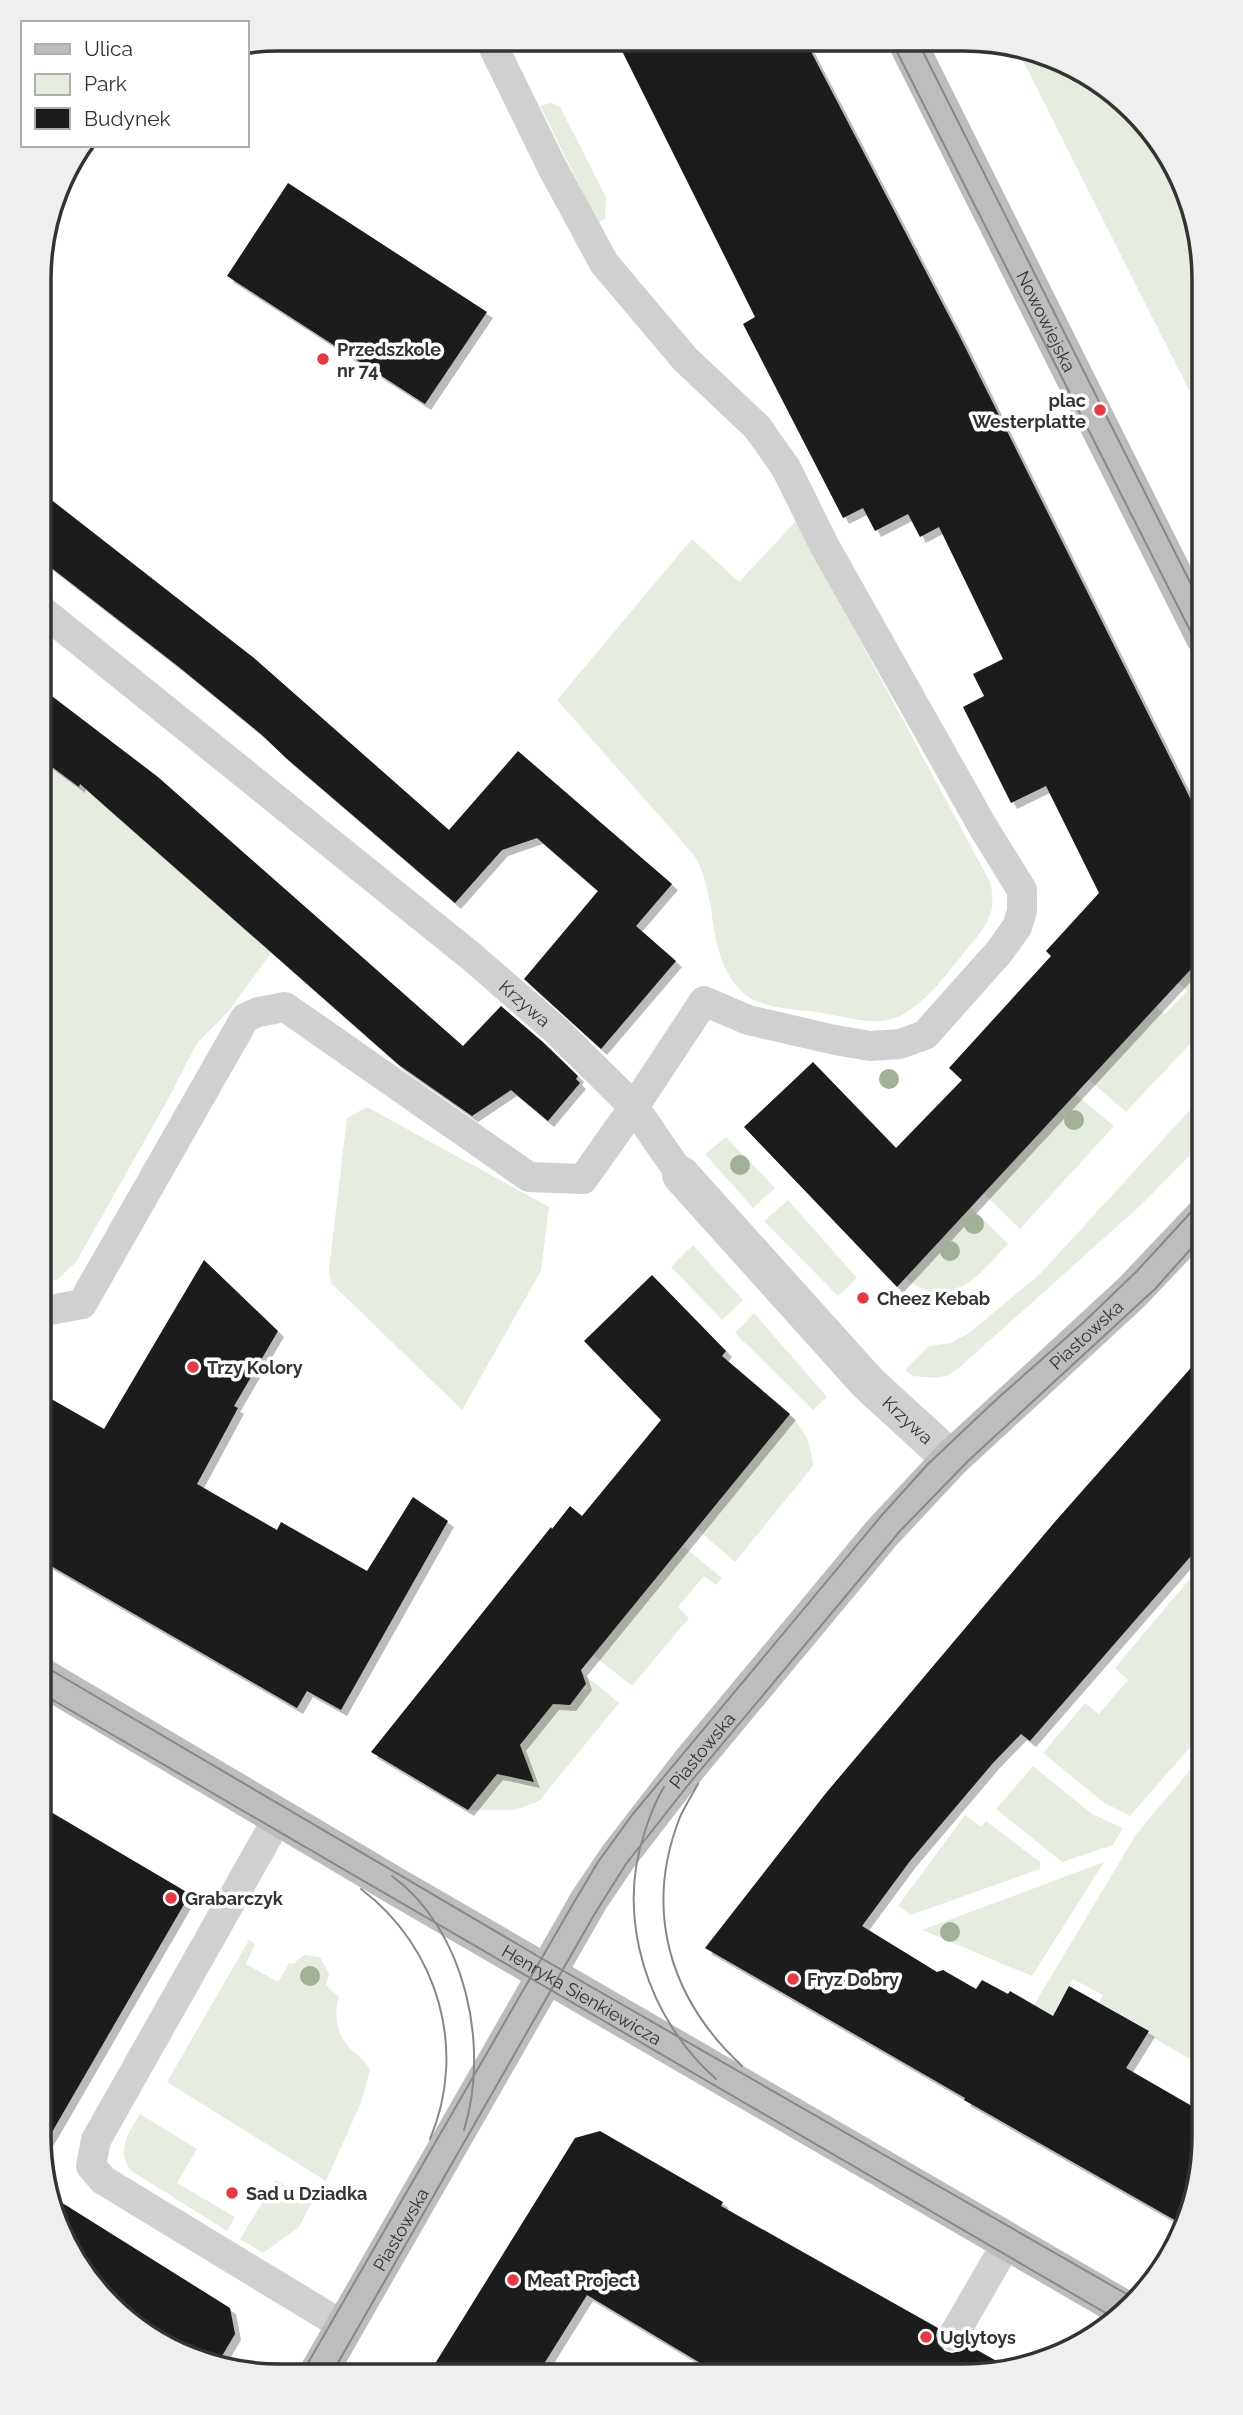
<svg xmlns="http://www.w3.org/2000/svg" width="1243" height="2415" font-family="Raleway,sans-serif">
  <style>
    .green { fill: #e6ecdf }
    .building { fill: #1a1a1a; filter: url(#shadow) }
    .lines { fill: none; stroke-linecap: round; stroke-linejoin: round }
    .lane { stroke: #d0d0d0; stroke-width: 30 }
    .street { stroke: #d0d0d0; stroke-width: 38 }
    .secondary { stroke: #bdbdbd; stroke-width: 38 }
    .tram { stroke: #888; stroke-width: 2 }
    .tree { fill: #a2b095 }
    .poi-dot { fill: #e63946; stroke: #fff; stroke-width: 2.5 }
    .labels { text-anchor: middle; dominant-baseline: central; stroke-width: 7; stroke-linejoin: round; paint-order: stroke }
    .street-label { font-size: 18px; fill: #333; stroke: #fff }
    .poi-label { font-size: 18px; font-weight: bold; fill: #333; stroke: #fff; text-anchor: start }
    .rim { fill: none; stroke: #333; stroke-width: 3.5 }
  </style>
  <defs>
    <filter id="shadow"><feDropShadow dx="6" dy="6" stdDeviation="0" flood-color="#0004"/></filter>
  </defs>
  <rect width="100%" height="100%" fill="#fff"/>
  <path class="green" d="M1015 45 1123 98 1192 202 1204 279V420Z
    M551 103 560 107 606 197 605 219 598 223 540 106Z
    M796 521 991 884C992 894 994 905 990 915 986 928 974 940 966 950 946 975 916 1018 882 1021 857 1023 833 1013 808 1011 786 1009 755 1007 739 989 704 949 720 898 694 855L557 700 692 539 739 582Z
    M40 756 120 817 271 953 228 1012 197 1043 166 1103 76 1262 58 1279 39 1283Z
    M1204 955V1029L1126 1112 1088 1079 1156 1007 1165 1014 1187 991 1178 982Z
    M1074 1093 1114 1126 1020 1229 983 1193Z
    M367 1107 549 1207 541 1271 462 1410 331 1283 329 1270 347 1118Z
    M1198 1108 1204 1110V1141L1141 1205 960 1367 949 1375 937 1378 913 1376 905 1370 929 1346 951 1343 969 1333 1041 1273 1190 1110Z
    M726 1137 775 1188 753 1208 705 1154Z
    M788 1200 857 1278 838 1296 764 1221Z
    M970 1206 1008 1244C977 1276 951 1314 905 1278Z
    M693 1245 743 1300 722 1320 671 1267Z
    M754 1313 827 1397 813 1410 735 1333Z
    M789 1415C806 1430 811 1444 813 1466L735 1562 697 1529Z
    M683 1546 722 1578 716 1585 704 1576 678 1607 689 1618 632 1686 593 1655Z
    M1204 1562V1731L1130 1816 1103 1802 1043 1753 1085 1703 1099 1714 1128 1680 1115 1668Z
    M580 1671 619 1703 539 1801 515 1810H468L498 1772 502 1775 512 1778 526 1761 522 1750 519 1748 555 1701 559 1705H570L583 1689H588Z
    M1204 1754V2067L1147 2034 1148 2030 1099 2002 1103 1995 1073 1979 1055 2011V2016H1044V2011L1034 2005 1137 1833Z
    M1033 1766 1092 1814 1123 1828 1113 1845 1062 1862 996 1809Z
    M965 1815 981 1827 986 1821 1040 1862V1869L911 1915 898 1906Z
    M1104 1862 1032 1976 922 1930Z
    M249 1940 255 1944 246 1964 278 1982 289 1963 293 1964 304 1955 320 1957 329 1974 326 1985 339 1997C334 2014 336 2031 347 2045 354 2054 365 2059 370 2070L362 2100 326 2181 167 2082Z
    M140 2114 197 2149 177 2183 235 2217 227 2231 130 2170C116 2150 129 2132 140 2114Z
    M276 2180 312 2202 299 2227 263 2253 240 2239Z"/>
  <path class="building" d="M617 41 806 42 961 339 1204 826V955L897 1287 744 1127 813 1062 896 1148 962 1080 949 1068 1051 956 1046 951 1099 893 1046 786 1011 803 963 707 984 696 973 674 1003 659 939 527 920 537 908 514 875 531 863 508 843 518 743 324 755 317Z
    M288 183 487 312 425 404 227 276Z
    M40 491 254 658 449 830 518 751 672 884 636 926 676 961 601 1049 524 979 598 891 537 838 502 850 455 903 286 758 262 735 179 667 40 559Z
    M40 687 158 777 463 1046 501 1006 544 1043 578 1076 576 1079 580 1083 548 1121 511 1090 472 1116 399 1065 80 784 79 787 40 758Z
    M204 1260 278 1331 234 1406 238 1408 197 1484 277 1530 281 1522 367 1571 413 1497 448 1521 341 1710 307 1691 297 1708 39 1559V1392L104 1429Z
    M652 1275 726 1351 722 1356 790 1414 581 1670 586 1684 570 1705 553 1704 520 1745 534 1782 497 1774 468 1810 371 1752 551 1527 552 1529 570 1506 582 1516 661 1420 584 1341Z
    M1204 1353V1541L1030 1741 1021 1734 993 1763 910 1861 862 1926 937 1972 943 1970 976 1989 982 1980 1008 1994 1010 1991 1053 2016 1069 1986 1149 2031 1126 2068 1204 2113V2152L1187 2227 964 2100 965 2098 927 2076 705 1948 826 1793 1053 1524Z
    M39 1805 190 1894 41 2151 38 2136Z
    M600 2131 723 2202 721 2206 938 2328 936 2335 938 2344 945 2351 952 2353 961 2351 968 2345 1011 2369 964 2376H722L587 2295 537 2375H428L575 2138Z
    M48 2194 230 2308 235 2334 216 2366 187 2358 121 2317 51 2213Z"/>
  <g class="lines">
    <g class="lane">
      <path id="s1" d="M40 609 472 957 556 1030 634 1107 681 1175"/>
      <path d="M39 1312 82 1304 245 1018 258 1012 285 1007 529 1177 583 1179 634 1107 704 1001 748 1020 835 1040 870 1046 900 1044 925 1035 999 952 1017 927 1022 911V890L983 827 824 545 786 468 757 427 685 359 604 263 552 167 490 40"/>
      <path d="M279 1816 96 2140 91 2166 103 2180 345 2327"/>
      <path d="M953 2336 1008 2241"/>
    </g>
    <path class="street" id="s2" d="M681 1175 868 1383 951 1459"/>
    <g class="secondary">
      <path id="s3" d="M907 42 1204 636"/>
      <path id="s4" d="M39 1675 397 1887 1126 2310"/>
      <path id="s5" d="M317 2375 589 1900 618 1857 689 1765 881 1534 951 1459 1132 1292 1204 1216"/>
    </g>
    <path class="tram" d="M892 42 1204 658
      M918 42 1204 610
      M39 1663 541 1958 1137 2300
      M39 1692 1116 2319
      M698 1784C692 1795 685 1806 680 1817 643 1911 670 1999 742 2066
      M664 1787C655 1801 650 1816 645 1831 615 1919 648 2019 716 2079
      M392 1876C466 1930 490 2047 464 2130
      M361 1889C438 1947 468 2050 430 2139
      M301 2375 573 1904 598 1862 632 1815 882 1515 928 1464 998 1398 1085 1321 1137 1271 1204 1198
      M331 2375 594 1915 626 1864 688 1785 900 1531 968 1461 1156 1288 1204 1234"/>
  </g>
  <g class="tree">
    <circle cx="889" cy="1079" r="10"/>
    <circle cx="1074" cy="1120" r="10"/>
    <circle cx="740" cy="1165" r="10"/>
    <circle cx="974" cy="1224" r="10"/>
    <circle cx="950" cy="1251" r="10"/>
    <circle cx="950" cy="1932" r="10"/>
    <circle cx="310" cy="1976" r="10"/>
  </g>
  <g class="poi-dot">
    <circle cx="323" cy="359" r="7"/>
    <circle cx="1100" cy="410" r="7"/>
    <circle cx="863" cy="1298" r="7"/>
    <circle cx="193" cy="1367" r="7"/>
    <circle cx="171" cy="1898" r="7"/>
    <circle cx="793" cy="1979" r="7"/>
    <circle cx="232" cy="2193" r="7"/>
    <circle cx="513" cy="2280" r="7"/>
    <circle cx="926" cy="2337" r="7"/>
  </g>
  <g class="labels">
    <g class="street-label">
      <text stroke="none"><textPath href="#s3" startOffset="312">Nowowiejska</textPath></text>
      <text stroke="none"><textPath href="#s1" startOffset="625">Krzywa</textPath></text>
      <text stroke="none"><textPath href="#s5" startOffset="1302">Piastowska</textPath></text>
      <text stroke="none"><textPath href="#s2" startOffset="334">Krzywa</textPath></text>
      <text stroke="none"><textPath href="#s5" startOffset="735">Piastowska</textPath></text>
      <text stroke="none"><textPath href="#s4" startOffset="630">Henryka Sienkiewicza</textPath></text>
      <text stroke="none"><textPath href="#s5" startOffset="168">Piastowska</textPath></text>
    </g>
    <g class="poi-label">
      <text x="337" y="349">Przedszkole<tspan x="337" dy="21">nr 74</tspan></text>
      <text x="1086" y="400" text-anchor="end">plac<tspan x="1086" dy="21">Westerplatte</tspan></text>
      <text x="877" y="1298">Cheez Kebab</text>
      <text x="207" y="1367">Trzy Kolory</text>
      <text x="185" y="1898">Grabarczyk</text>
      <text x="807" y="1979">Fryz Dobry</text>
      <text x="246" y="2193">Sad u Dziadka</text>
      <text x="527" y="2280">Meat Project</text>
      <text x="940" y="2337">Uglytoys</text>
    </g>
  </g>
  <path d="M0 0H1243V2415H0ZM279 51H964A228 228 0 0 1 1192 279V2136A228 228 0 0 1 964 2364H279A228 228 0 0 1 51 2136V279A228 228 0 0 1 279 51Z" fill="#efefef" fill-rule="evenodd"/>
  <path class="rim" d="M279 51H964A228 228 0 0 1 1192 279V2136A228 228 0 0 1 964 2364H279A228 228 0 0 1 51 2136V279A228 228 0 0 1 279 51Z"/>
  <rect x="21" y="21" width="228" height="126" fill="#ffffff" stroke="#adadad" stroke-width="2"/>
  <rect x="35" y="44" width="35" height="10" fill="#bdbdbd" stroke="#adadad" stroke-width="2"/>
  <text x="84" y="56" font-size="21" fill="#333333">Ulica</text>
  <rect x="35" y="74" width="35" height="21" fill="#e6ecdf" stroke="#adadad" stroke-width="2"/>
  <text x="84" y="91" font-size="21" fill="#333333">Park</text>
  <rect x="35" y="108" width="35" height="21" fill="#1a1a1a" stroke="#adadad" stroke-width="2"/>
  <text x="84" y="126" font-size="21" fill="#333333">Budynek</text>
</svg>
